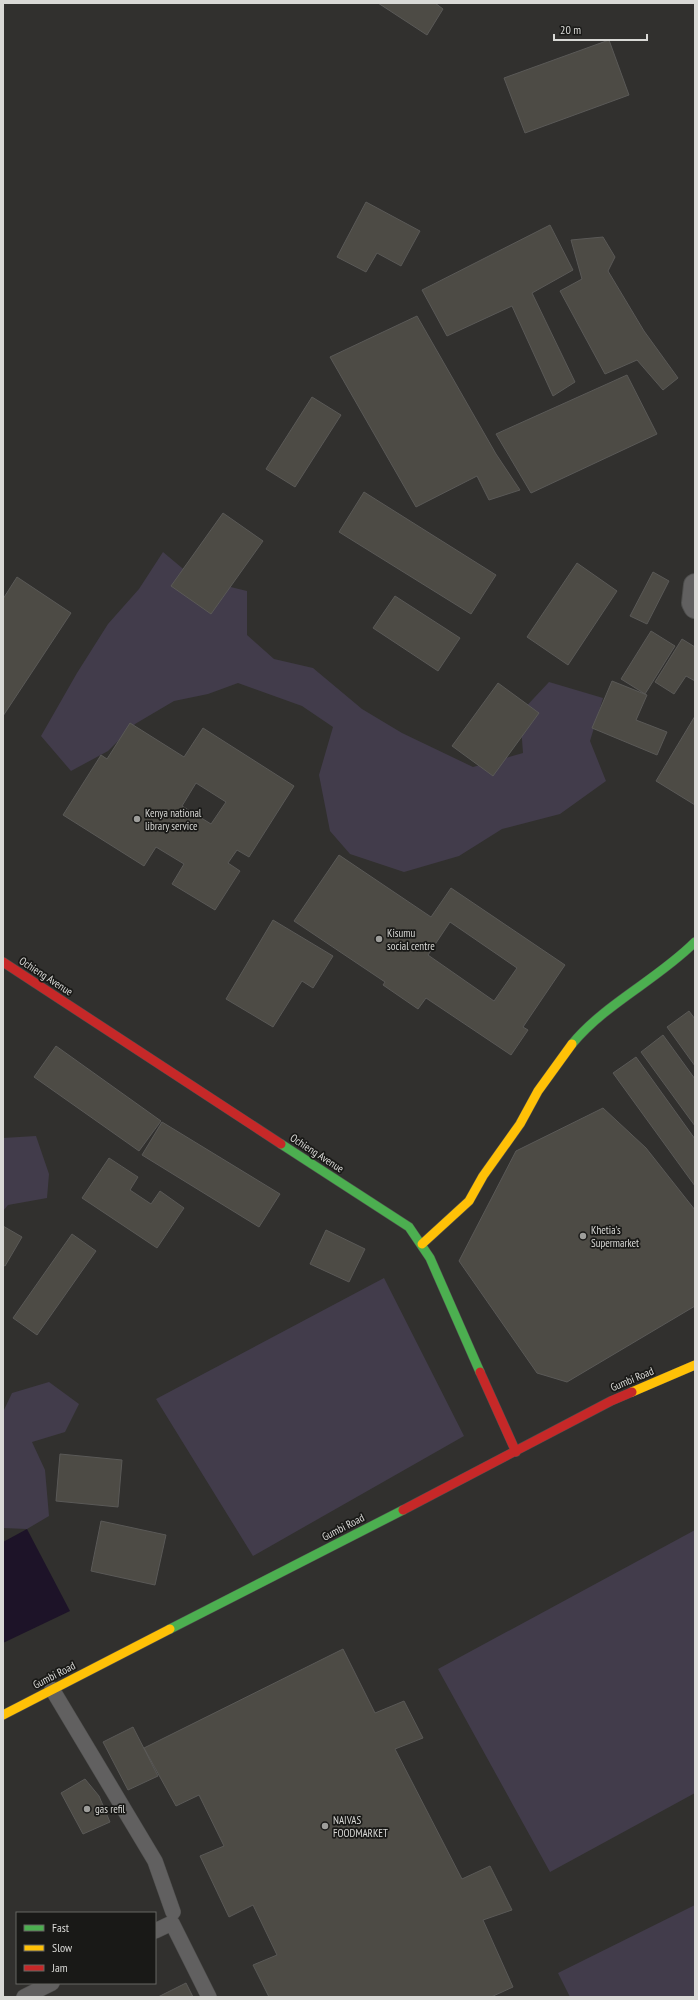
<svg xmlns="http://www.w3.org/2000/svg" width="698" height="2000" font-family="'PT Sans Narrow',sans-serif">
  <style>
    .green { fill: #423c4b }
    .water { fill: #1d1328 }
    .building { fill: #4d4b45; stroke: #5a5957; fill-rule: evenodd }
    .lines { fill: none; stroke-linecap: round; stroke-linejoin: round }
    .lane-casing { stroke: #4e4e4d; stroke-width: 16 }
    .street-casing { stroke: #4e4e4d; stroke-width: 24 }
    .fast-casing { stroke: #4e4e4d; stroke-width: 10 }
    .slow-casing { stroke: #4e4e4d; stroke-width: 10 }
    .jam-casing { stroke: #4e4e4d; stroke-width: 10 }
    .lane { stroke: #616060; stroke-width: 15 }
    .street { stroke: #616060; stroke-width: 22 }
    .fast { stroke: #4caf50; stroke-width: 9 }
    .slow { stroke: #ffc107; stroke-width: 9 }
    .jam { stroke: #c62828; stroke-width: 9 }
    .poi-dot { fill: #9e9e9b; stroke: #191917; stroke-width: 1.5 }
    .labels { text-anchor: middle; dominant-baseline: central; stroke-width: 3.5; stroke-linejoin: round; paint-order: stroke }
    .poi-label { font-size: 11px; fill: #d9d9d6; stroke: #191917; text-anchor: start }
    .street-label { font-size: 11px; fill: #d9d9d6; stroke: #191917 }
  </style>
  <rect width="100%" height="100%" fill="#31302e"/>
  <path class="green" d="M163 552 194 578 247 591V635L274 659 313 668 362 709 402 733 473 767 523 753 520 713 549 682 603 698 590 741 606 781 560 814 502 829 459 856 404 872 350 854 330 831 319 775 333 727 302 706 238 683 208 694 174 701 135 724 108 751 71 771 41 736 77 673 108 624 139 589Z
    M36 1136 49 1174 47 1198 8 1205 3 1211V1138Z
    M384 1278 464 1436 253 1556 156 1399Z
    M49 1382 79 1404 65 1432 32 1442 45 1470 49 1516 27 1529 3 1528V1412L12 1393Z
    M695 1530V1793L550 1872 438 1669Z
    M695 1905V1997H570L558 1973Z"/>
  <path class="water" d="M27 1529 70 1611 3 1643V1542Z"/>
  <path class="building" d="M378 3H435L443 9 427 35Z
    M609 40 629 95 525 133 504 78Z
    M366 202 420 231 401 266 377 253 366 272 337 257Z
    M550 225 573 270 532 293 575 382 553 396 512 306 447 336 422 290Z
    M603 237 615 257 608 271 644 331 678 378 663 390 637 360 605 374 560 291 582 279 571 240Z
    M417 316 496 454 520 490 489 500 477 476 416 507 330 357Z
    M627 375 657 434 531 493 496 434Z
    M312 397 341 415 295 487 266 469Z
    M364 492 496 575 471 614 339 532Z
    M223 513 263 541 211 614 171 586Z
    M577 563 617 591 568 665 527 637Z
    M653 572 669 581 647 624 630 616Z
    M17 577 71 613 3 716V599Z
    M395 596 460 638 438 671 373 628Z
    M651 631 675 646 645 694 621 679Z
    M682 639 695 647V681L686 676 674 694 655 682Z
    M612 681 647 695 636 720 667 732 657 755 592 728Z
    M498 683 539 713 493 776 452 746Z
    M695 716V805L656 781Z
    M130 723 184 757 203 728 294 786 249 857 237 850 228 863 240 871 215 910 172 884 184 864 156 847 144 866 63 815 101 755 107 759ZM196 783 226 802 211 824 182 806Z
    M339 855 431 917 451 888 565 965 523 1027 528 1030 511 1055 426 998 418 1009 383 985 385 982 294 921ZM450 922 517 968 494 1001 428 955Z
    M273 920 333 956 313 988 302 981 273 1027 226 999Z
    M689 1011 695 1019V1066L667 1027Z
    M663 1035 695 1079V1126L641 1052Z
    M56 1046 161 1121 139 1151 34 1077Z
    M636 1057 695 1139V1186L613 1073Z
    M603 1108 646 1148 695 1210V1306L567 1382 537 1373 459 1261 516 1151Z
    M162 1122 280 1194 259 1227 142 1155Z
    M109 1158 138 1177 130 1190 151 1204 160 1191 184 1208 157 1248 82 1198Z
    M3 1226 22 1237 5 1266 3 1265Z
    M326 1230 365 1249 349 1282 310 1264Z
    M72 1234 96 1251 37 1335 13 1318Z
    M60 1454 122 1460 118 1507 56 1501Z
    M101 1521 166 1535 155 1585 91 1571Z
    M343 1649 375 1713 404 1701 423 1738 395 1749 462 1879 490 1866 512 1910 483 1920 513 1987 491 1997H269L253 1965 277 1955 253 1905 229 1917 200 1856 224 1846 199 1795 176 1806 144 1748Z
    M133 1727 158 1776 128 1790 103 1742Z
    M85 1779 99 1796 110 1822 83 1834 61 1793Z
    M186 1983 193 1997H158Z"/>
  <g class="lines">
    <defs>
      <path id="lane" d="M52 1689 155 1861 173 1912
        M155 1931 172 1923 209 1997
        M24 1997 52 1983"/>
      <path id="street" d="M695 585 693 603 695 607"/>
      <path id="fast" d="M572 1044C606 1003 657 980 695 942
        M281 1144 409 1227 430 1258 480 1372
        M170 1629 403 1510"/>
      <path id="slow" d="M422 1244 469 1201 483 1176 520 1124 538 1091 572 1044
        M632 1392 695 1365
        M3 1715 170 1629"/>
      <path id="jam" d="M3 962 281 1144
        M480 1372 516 1452
        M403 1510 611 1401 632 1392"/>
    </defs>
    <use href="#lane" class="lane-casing"/>
    <use href="#street" class="street-casing"/>
    <use href="#fast" class="fast-casing"/>
    <use href="#slow" class="slow-casing"/>
    <use href="#jam" class="jam-casing"/>
    <use href="#lane" class="lane"/>
    <use href="#street" class="street"/>
    <use href="#fast" class="fast"/>
    <use href="#slow" class="slow"/>
    <use href="#jam" class="jam"/>
  </g>
  <g class="poi-dot">
    <circle cx="137" cy="819" r="4"/>
    <circle cx="379" cy="939" r="4"/>
    <circle cx="583" cy="1236" r="4"/>
    <circle cx="87" cy="1809" r="4"/>
    <circle cx="325" cy="1826" r="4"/>
  </g>
  <g class="labels">
    <g class="poi-label">
      <text x="145" y="813">Kenya national<tspan x="145" dy="13">library service</tspan></text>
      <text x="387" y="933">Kisumu<tspan x="387" dy="13">social centre</tspan></text>
      <text x="591" y="1230">Khetia's<tspan x="591" dy="13">Supermarket</tspan></text>
      <text x="95" y="1809">gas refil</text>
      <text x="333" y="1820">NAIVAS<tspan x="333" dy="13">FOODMARKET</tspan></text>
    </g>
    <g class="street-label">
      <text transform="translate(46 976) rotate(33)">Ochieng Avenue</text>
      <text transform="translate(317 1153) rotate(33)">Ochieng Avenue</text>
      <text transform="translate(632 1379) rotate(-23)">Gumbi Road</text>
      <text transform="translate(343 1527) rotate(-27)">Gumbi Road</text>
      <text transform="translate(54 1675) rotate(-27)">Gumbi Road</text>
    </g>
  </g>
  <rect width="698" height="2000" fill="none" stroke="#d9d9d6" stroke-width="8"/>
  <rect x="16" y="1912" width="140" height="72" fill="#191917" stroke="#666663"/>
  <rect x="24" y="1925" width="20" height="6" fill="#4caf50" stroke="#666663"/>
  <text x="52" y="1932" font-size="12" fill="#d9d9d6">Fast</text>
  <rect x="24" y="1945" width="20" height="6" fill="#ffc107" stroke="#666663"/>
  <text x="52" y="1952" font-size="12" fill="#d9d9d6">Slow</text>
  <rect x="24" y="1965" width="20" height="6" fill="#c62828" stroke="#666663"/>
  <text x="52" y="1972" font-size="12" fill="#d9d9d6">Jam</text>
  <path d="M554 34v6h93v-6" fill="none" stroke="#d9d9d6" stroke-width="2"/>
  <text x="560" y="34" font-size="12" fill="#d9d9d6" stroke="#191917" stroke-width="3" paint-order="stroke">20 m</text>
</svg>
